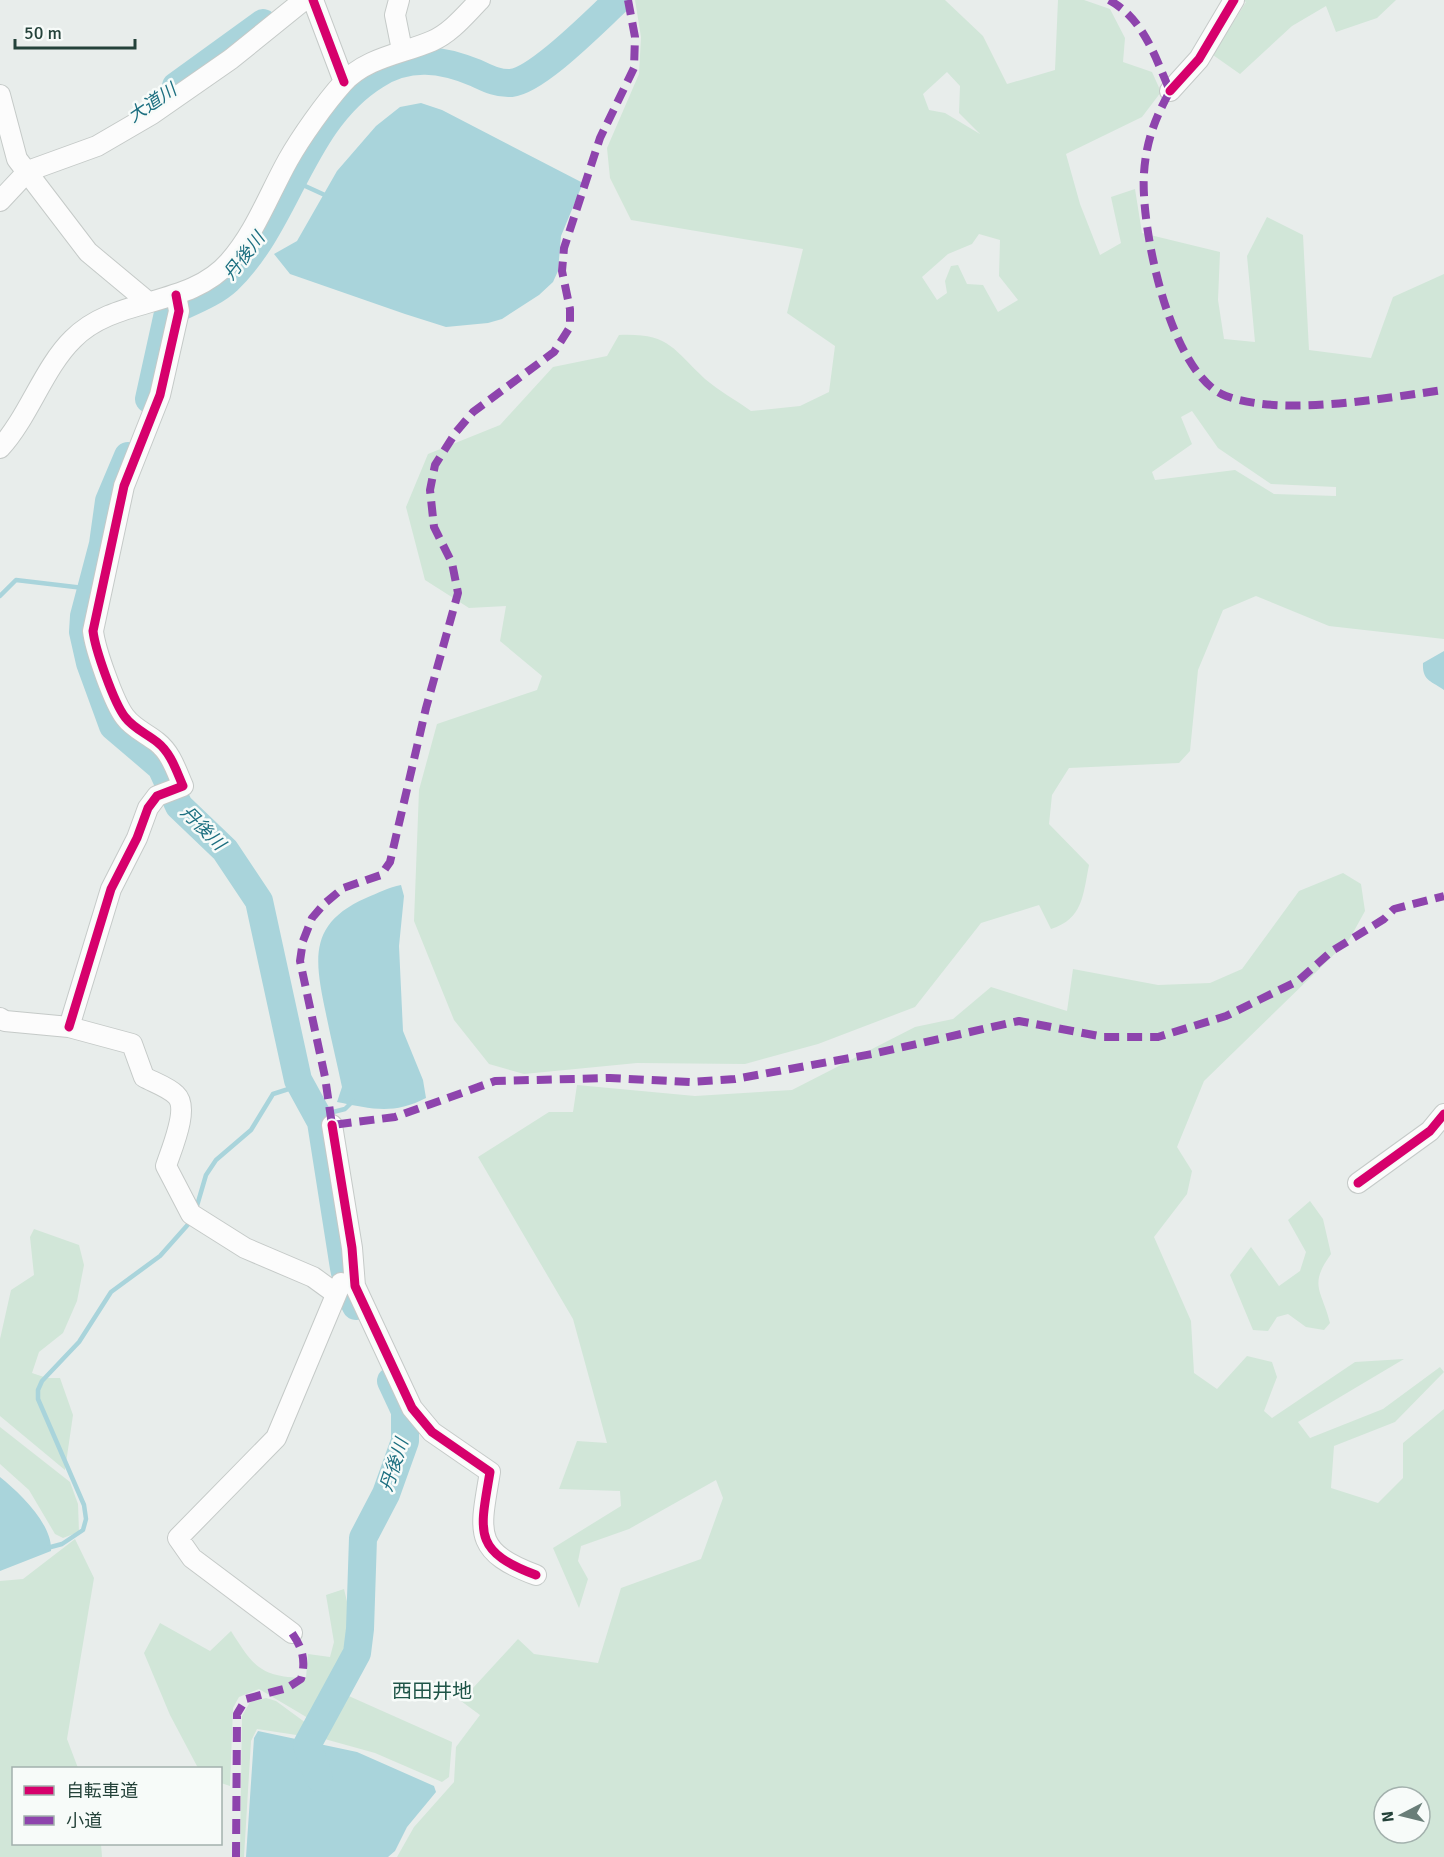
<svg xmlns="http://www.w3.org/2000/svg" width="1444" height="1857" font-family="Signika,'Noto Sans JP',sans-serif">
  <style>
    .green { fill: #d1e6d8; fill-rule: evenodd }
    .water { fill: #a9d4db }
    .lines { fill: none; stroke-linecap: round; stroke-linejoin: round }
    .stream { stroke: #a9d4db; stroke-width: 4.5 }
    .river { stroke: #a9d4db; stroke-width: 28 }
    .street-casing { stroke: #c5cac8; stroke-width: 22 }
    .street { stroke: #fcfcfc; stroke-width: 20 }
    .quiet { stroke: #8e44ad; stroke-width: 8; stroke-dasharray: 15 8; stroke-linecap: butt }
    .cycleway-casing { stroke: #f7fbf9; stroke-width: 13 }
    .cycleway { stroke: #d6006c; stroke-width: 9 }
    .labels { text-anchor: middle; dominant-baseline: central; stroke-width: 5; stroke-linejoin: round; paint-order: stroke }
    .water-label { font-size: 18px; font-style: italic; fill: #1c6f80; stroke: #f7fbf9 }
    .quarter-label { font-size: 20px; fill: #1f5548; stroke: #f7fbf9 }
  </style>
  <rect width="100%" height="100%" fill="#e8edeb"/>
  <path class="green" d="M635 0H945L983 36 1007 84 1055 70 1058 0H1084L1110 9 1125 38 1123 62 1152 72 1161 92 1142 117 1066 154 1080 204 1100 255 1121 243 1111 197 1135 189 1142 233 1220 252 1218 300 1224 339 1255 342 1247 256 1267 217 1303 235 1309 350 1371 358 1393 297 1444 274V639L1329 626 1256 596 1223 610 1198 670 1190 751 1179 763 1069 768 1052 795 1049 824 1089 865C1083 895 1083 919 1051 929L1039 905 981 923 915 1007 818 1044 745 1064 637 1063 524 1074 489 1064 454 1020 414 921 419 790 437 724 537 690 542 676 500 641 506 606 469 608 425 580 406 507 428 454 500 425 553 367 607 356 619 335C669 333 672 348 705 379 719 391 736 400 751 411L800 406 829 392 835 346 787 313 803 249 631 220 610 178 607 148 639 74 641 37ZM947 72 960 86 959 113 980 134 945 113 929 110 923 94ZM979 234 1000 240 999 276 1018 300 998 312 983 285 967 284 958 265 951 266 945 281 947 293 937 300 922 277 948 254 972 244ZM1192 411 1218 448 1271 484 1336 487V496L1274 494 1235 470 1155 480 1152 472 1192 444 1181 417Z
    M1242 0H1396L1377 18 1336 32 1326 6 1292 26 1240 74 1213 55 1246 2Z
    M1343 873 1361 884 1365 911 1349 940 1204 1081 1177 1147 1192 1171 1187 1194 1154 1237 1191 1321 1194 1373 1217 1389 1247 1356 1272 1362 1277 1377 1264 1411 1272 1418 1355 1362 1404 1359 1298 1422 1310 1438 1383 1409 1440 1367 1444 1372 1395 1422 1334 1446 1331 1488 1378 1503 1403 1478V1443L1444 1409V1857H397L414 1827 454 1782 456 1747 480 1715 461 1701 518 1639 534 1654 598 1663 621 1588 701 1559 723 1498 716 1480 629 1529 581 1546 578 1561 588 1579 579 1608 553 1548 621 1506 620 1491 559 1489 577 1441 607 1443 573 1319 478 1157 549 1112H573L577 1085 695 1096 792 1090 915 1027 953 1019 991 987 1067 1011 1073 969 1158 985 1210 983 1242 969 1299 891ZM1384 1797H1420V1833H1384Z
    M1310 1201 1323 1219 1331 1254C1308 1286 1322 1290 1330 1323L1324 1330 1306 1327 1288 1314 1277 1317 1268 1331 1253 1330 1230 1275 1251 1247 1279 1286 1300 1271 1306 1252 1288 1220Z
    M34 1229 79 1245 84 1265 77 1301 63 1333 39 1352 32 1373 47 1378H60L73 1415 65 1470 0 1416V1339L11 1290 34 1275 30 1237Z
    M0 1427 70 1482 78 1504 79 1532 63 1538 55 1534 29 1490 0 1464Z
    M75 1539 94 1578 67 1739 78 1768H14V1844H101L102 1857H0V1581L23 1579Z
    M344 1589 353 1627 351 1653 308 1718 259 1689 239 1697 233 1708 230 1786 221 1783 220 1768H198L170 1715 144 1653 160 1623 210 1651 231 1631C254 1667 260 1677 306 1678L308 1654 330 1657 334 1642 326 1595Z
    M342 1693 452 1742 449 1777 442 1782 375 1753 321 1738Z
    M266 1698 276 1701 306 1723 303 1736 257 1729 251 1741 244 1857H240L242 1716 250 1702Z"/>
  <path class="water" d="M421 103 442 110 583 183 561 236 558 271 553 282 539 295 502 319 488 323 446 327 405 314 290 274 274 254 297 241 337 171 376 126 400 107Z
    M1444 651V690C1432 681 1422 681 1423 663Z
    M401 885 404 896 399 946 403 1031 423 1080 426 1098C393 1115 372 1109 337 1102L342 1087C337 1063 331 1039 326 1014 315 961 307 924 366 898 378 893 389 887 401 885Z
    M0 1477C20 1493 53 1525 51 1551L0 1571Z
    M258 1731 357 1752 434 1786 436 1792 407 1827 395 1851 388 1857H246L254 1738Z"/>
  <g class="lines">
    <path class="stream" d="M292 180 327 196
      M0 596 16 580 92 589
      M317 1116 345 1109 353 1101
      M196 1209 206 1175 216 1160 251 1130 273 1094 301 1085
      M47 1548 62 1544 83 1530 86 1519 84 1505 38 1399V1390L42 1381 79 1342 111 1292 160 1256 192 1220"/>
    <path class="river" d="M176 86 263 23
      M149 399 168 313C187 303 212 295 228 280 289 221 301 121 376 75 409 54 442 59 476 73 487 78 498 84 511 83 538 80 596 20 618 0
      M128 456 109 501 103 544 84 616 83 632 90 663 113 726 161 767 179 806 225 850 259 901 298 1080 321 1122 344 1268 349 1292 356 1306
      M319 1778 307 1745 357 1653 360 1629 363 1538 386 1494 405 1441V1411L391 1381"/>
    <defs>
      <path id="street" d="M313 0 344 82
        M399 0 395 15 402 50
        M1170 91 1199 59 1234 0
        M0 95 17 159 88 252 148 302
        M0 201 28 171 97 146 152 114 231 59 304 0
        M0 448C28 418 44 367 73 339 115 296 189 308 229 262 255 233 269 194 288 160 301 137 325 103 343 83 367 57 402 54 432 41 451 33 466 14 480 0
        M0 1018 5 1021 69 1027 132 1044 144 1077C153 1082 168 1087 176 1095 190 1108 171 1150 166 1166L191 1214 245 1248 313 1277 335 1293
        M69 1027 111 889 137 838 148 808 157 796 183 786C176 770 171 753 157 742 147 734 133 728 125 717 114 703 95 649 93 631L124 486 160 395 179 311 176 295
        M332 1125 352 1248 355 1286 412 1408 432 1432 490 1472C480 1532 472 1551 536 1575
        M1358 1183 1430 1131 1444 1114
        M292 1633 192 1558 178 1538 276 1438 341 1283"/>
    </defs>
    <use href="#street" class="street-casing"/>
    <use href="#street" class="street"/>
    <path class="quiet" d="M628 0 635 37 634 68 600 138 564 248 562 271 570 309V327L554 352 473 412 456 432 435 465 430 490 434 527 452 563 458 593 426 708 390 862 381 875 343 888 324 904 312 918 303 941 300 961 325 1077 332 1125 395 1117 495 1081 610 1078 690 1082 735 1079 872 1054 1019 1021 1104 1037H1158L1226 1016 1298 981 1332 951 1384 919 1394 909 1444 896
      M1109 0C1144 19 1155 57 1170 91 1155 118 1146 142 1144 173 1140 226 1170 375 1226 396 1284 417 1383 398 1444 390
      M236 1857 237 1714 246 1699 287 1688 301 1679C306 1661 303 1649 292 1633"/>
    <defs>
      <path id="cycleway" d="M313 0 344 82
        M1170 91 1199 59 1234 0
        M69 1027 111 889 137 838 148 808 157 796 183 786C176 770 171 753 157 742 147 734 133 728 125 717 114 703 95 649 93 631L124 486 160 395 179 311 176 295
        M332 1125 352 1248 355 1286 412 1408 432 1432 490 1472C480 1532 472 1551 536 1575
        M1358 1183 1430 1131 1444 1114"/>
    </defs>
    <use href="#cycleway" class="cycleway-casing"/>
    <use href="#cycleway" class="cycleway"/>
  </g>
  <g class="labels">
    <g class="water-label">
      <text transform="translate(152 103) rotate(-34)">大道川</text>
      <text transform="translate(244 256) rotate(-52)">丹後川</text>
      <text transform="translate(203 828) rotate(45)">丹後川</text>
      <text transform="translate(394 1465) rotate(-72)">丹後川</text>
    </g>
    <g class="quarter-label">
      <text x="432" y="1691">西田井地</text>
    </g>
  </g>
  <rect x="12" y="1767" width="210" height="78" fill="#f7fbf9" stroke="#a3b1ad" stroke-width="1.5"/>
  <rect x="24" y="1786" width="30" height="9" fill="#d6006c" stroke="#a3b1ad" stroke-width="1.5"/>
  <text x="66" y="1797" font-size="18" fill="#24423a">自転車道</text>
  <rect x="24" y="1816" width="30" height="9" fill="#8e44ad" stroke="#a3b1ad" stroke-width="1.5"/>
  <text x="66" y="1827" font-size="18" fill="#24423a">小道</text>
  <g transform="translate(1402 1815) rotate(263)"><circle r="28" fill="#f7fbf9" stroke="#a3b1ad" stroke-width="1.5"/>
  <path d="M0-4.5L10 22L0 15L-10 22Z" fill="#697e78"/>
  <text y="-9" font-size="16" font-weight="bold" text-anchor="middle" fill="#24423a">N</text>
  </g>
  <path d="M15 39v9h120v-9" fill="none" stroke="#24423a" stroke-width="3"/>
  <text x="24" y="39" font-size="18" fill="#24423a" stroke="#f7fbf9" stroke-width="4.5" paint-order="stroke">50 m</text>
</svg>
